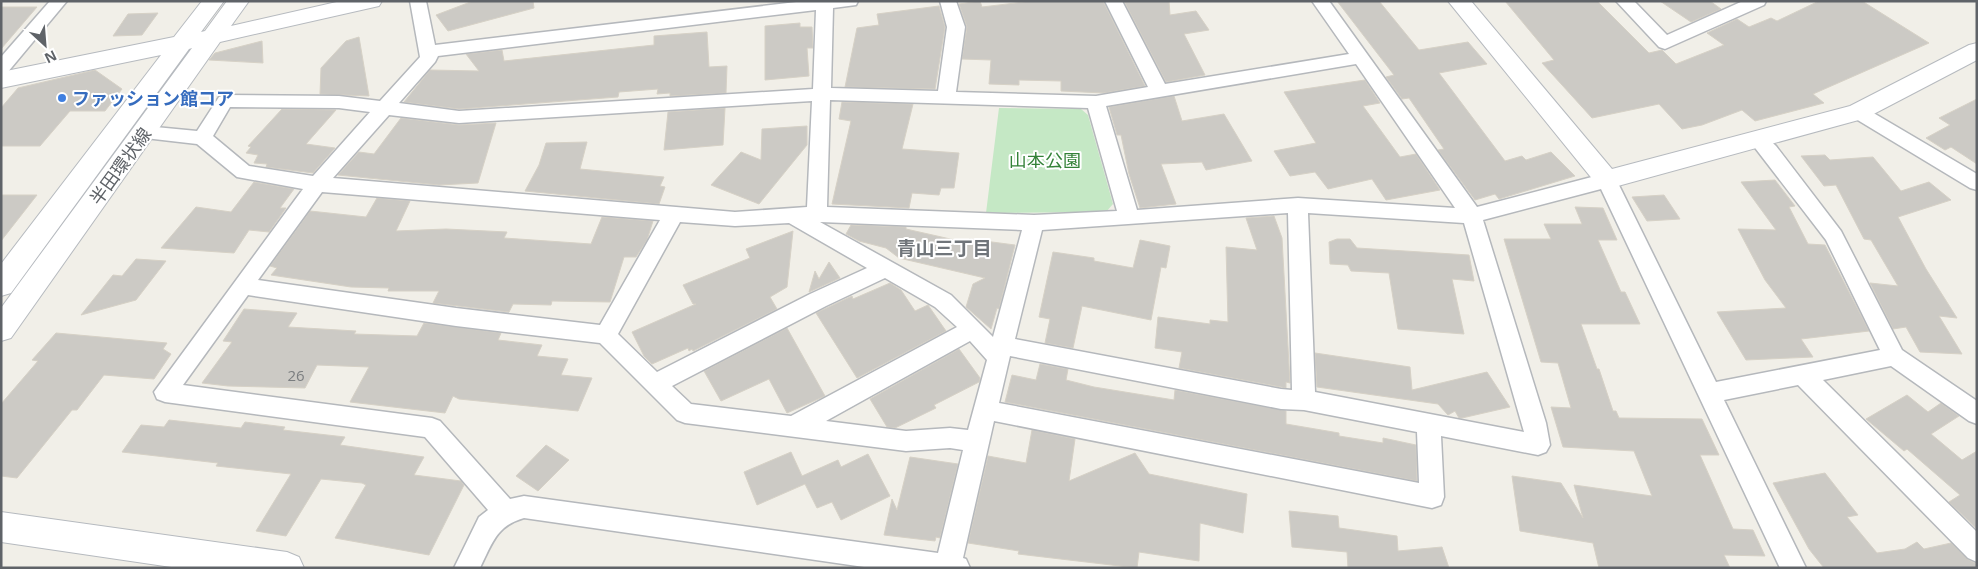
<svg xmlns="http://www.w3.org/2000/svg" width="1978" height="569" font-family="'Open Sans','Noto Sans JP',sans-serif">
  <style>
    .green { fill: #c5e8c5 }
    .building { fill: #cccac5; stroke: #d6d1c6 }
    .lines { fill: none; stroke-linecap: round; stroke-linejoin: round }
    .street-casing { stroke: #b5b8bc; stroke-width: 3 }
    .secondary-casing { stroke: #b6babf; stroke-width: 2 }
    .street { fill: #fff; fill-rule: evenodd }
    .secondary { fill: #fff; fill-rule: evenodd }
    .shop-dot { fill: #3f7fe0; stroke: #fff; stroke-width: 2 }
    .labels { text-anchor: middle; dominant-baseline: central; stroke-width: 4; stroke-linejoin: round; paint-order: stroke }
    .number-label { font-size: 15px; fill: #7a7d7f }
    .shop-label { font-size: 18px; font-weight: bold; fill: #366cbe; stroke: #fff; text-anchor: start }
    .park-label { font-size: 18px; fill: #348238; stroke: #fff }
    .street-label { font-size: 18px; fill: #5f6368; stroke: #fff }
    .neighbourhood-label { font-size: 19px; font-weight: bold; fill: #70757a; stroke: #fff }
  </style>
  <rect width="100%" height="100%" fill="#f1efe8"/>
  <path class="green" d="M999 108 1081 109 1088 115 1113 204 1106 212 986 213Z"/>
  <path class="building" d="M473 1H533L534 8 448 31 436 15Z
    M980 1 982 7 1032 1H1103L1145 86 1104 93 1061 91V81L1019 80V85L989 84 991 60 962 59 967 27 959 4Z
    M1124 1H1169L1170 15 1196 11 1209 30 1184 34 1205 75 1166 82Z
    M1337 1H1379L1419 50 1468 42 1487 64 1439 73 1505 161 1522 156 1526 160 1551 152 1575 176 1499 199 1495 194 1475 200 1438 150 1444 149 1409 98 1402 99 1386 77 1394 75Z
    M1505 1H1597L1649 53 1662 50 1676 64 1724 45 1707 33 1737 19 1749 27 1771 18 1777 21 1819 1H1862L1929 43 1813 94 1824 103 1755 121 1742 110 1702 125 1682 129 1659 104 1592 118 1542 63 1554 60Z
    M1660 1H1710L1721 9 1691 22Z
    M939 6 945 27 935 89 845 87 857 28 879 25 877 14Z
    M1 7H37L1 49Z
    M158 13 142 35 113 36 128 14Z
    M800 23V27H812L813 48H807L809 76 765 80V26Z
    M707 32 709 67 727 66 726 93 670 96V93L657 94 658 89 619 92 618 97 459 109 404 102 430 70 479 71 466 54 502 50 504 61 654 45V36Z
    M359 37 369 96 320 94 321 68 346 41Z
    M262 41 263 63 209 60 215 53Z
    M95 70 122 89 105 111H70L40 146H1V108L18 88Z
    M1365 80 1380 103 1363 106 1400 157 1416 154 1440 190 1386 200 1372 179 1328 189 1315 172 1290 176 1274 151 1316 143 1284 92Z
    M1174 96 1182 121 1224 114 1252 161 1206 170 1202 162 1161 164 1176 204 1140 208 1129 174 1121 135H1117L1109 107Z
    M1977 99V164L1951 147 1945 150 1926 138 1950 125 1939 118Z
    M842 102 913 104 902 149 959 153 954 188H941L939 195 912 193 909 208 832 204 851 121 839 119Z
    M725 108 723 145 664 150 668 112Z
    M282 109 336 110 306 144 335 148 313 173 266 167 267 164 254 163 258 155 246 153 251 147 248 146Z
    M401 118 459 125 496 123 478 183 439 185 338 175 359 152 374 154Z
    M807 126V145L759 204 711 185 741 152 761 160 762 129Z
    M587 142 580 169 664 177 660 186 665 187 659 204 525 191 539 165 546 143Z
    M1825 155 1830 160 1873 157 1901 191 1929 182 1951 200 1898 217 1926 269 1957 318 1939 316 1962 354 1920 352 1906 327 1893 329 1870 283 1898 286 1871 240 1864 239 1836 185 1824 186 1801 156Z
    M1775 180 1795 206 1789 207 1808 244 1825 245 1869 331 1801 339 1813 357 1746 360 1717 312 1786 308 1765 280 1738 229 1776 230 1741 182Z
    M254 182 294 189 280 208H286L269 232 249 230 234 253 161 248 196 207 231 212Z
    M1 195H37L1 241Z
    M1664 195 1680 219 1647 221 1632 197Z
    M377 198 410 201 396 231 446 229 507 232 504 238 591 244 602 217 653 221 647 240 636 257H624L610 302 552 301 551 305 513 304 509 312 433 303 439 291H388L389 288 351 287 271 275 277 268 270 266 310 211 366 217Z
    M1575 207 1603 208 1617 240H1598L1621 292H1625L1640 324H1581L1597 369H1599L1613 411H1616L1619 418 1702 419 1719 455H1700L1733 529 1753 530 1765 556 1724 555 1730 568H1599L1593 543 1520 531 1512 476 1561 483 1583 518 1574 485 1652 496 1634 451 1563 447 1551 407 1571 408 1558 363 1541 362 1504 239H1551L1544 224H1582Z
    M1274 216 1282 238 1290 383 1286 382V388L1281 387 1179 368 1182 352 1155 348 1158 317 1210 324V320L1228 322 1226 247 1257 250 1246 218Z
    M851 225 906 227V229L968 243 969 239 1015 245 999 309 997 308 991 329 966 307 973 284 985 278 899 258 886 248 859 241 846 234Z
    M793 231 787 287 770 297 777 309 693 351 692 349 689 351 688 348 652 364 644 356 632 332 696 304H693L683 285 750 258 746 249Z
    M1337 239H1350L1357 248 1469 255 1474 281 1452 279 1464 334 1398 329 1389 273 1351 271 1348 265 1330 264 1329 242Z
    M1140 240 1170 246 1166 268 1161 267 1151 320 1082 306 1073 348 1045 343 1050 319 1039 317 1053 252 1094 258V261L1133 268Z
    M136 259 166 261 136 300 81 315 113 275 122 276Z
    M829 262 840 278 809 292 815 271 819 279Z
    M890 283 901 290 915 311 928 305 946 331 857 378 816 313 852 296 853 299Z
    M244 309 297 313 288 327 356 331 354 334 417 336 424 323 501 333 498 340 542 345 537 356 568 359 561 375 592 378 578 411 459 399 453 396 445 413 350 402 369 367 317 365 305 388 228 386 202 383 232 342 223 341Z
    M787 328 825 396 787 413 769 379 721 401 704 371Z
    M56 333 167 343 163 349 171 354 154 379 104 375 77 410H72L17 478 1 476V404L38 361 32 360Z
    M959 349 980 378 979 382 934 405 936 408 895 428 887 427 870 399Z
    M1315 353 1410 367 1412 390 1487 372 1510 407 1462 418H1459L1455 411 1448 415 1438 404 1317 387Z
    M1040 364 1068 369 1066 380 1094 387 1174 400 1175 390 1286 411V424L1339 433V436L1383 443V438L1416 445 1417 481 1005 402 1012 375 1036 380Z
    M1907 395 1928 412 1941 403 1959 416 1931 434 1962 460 1977 451V529L1949 502 1960 495 1907 449 1904 451 1866 419Z
    M169 420 241 428 245 422 285 427 283 430 345 437 340 445 424 457 414 475 461 481 464 485 429 555 335 538 366 485 362 483 321 479 286 536 256 531 291 474 216 466 218 463 122 452 141 425 164 427Z
    M1032 430 1075 439 1069 481 1135 453 1149 474 1247 494 1243 533 1200 523 1199 561 1139 552 1137 568 1018 554 1019 551 968 543 988 456 1026 463Z
    M546 445 569 460 538 491 516 476Z
    M791 452 802 476 838 460 841 467 868 454 890 496 841 520 832 502 817 508 805 484 757 505 744 472Z
    M910 457 958 464 940 538 936 537 935 541 884 535 892 499 897 510Z
    M1825 473 1858 515 1847 517 1877 553 1905 549 1917 542 1924 549 1951 543 1967 559 1977 564V568H1824L1809 549 1773 483Z
    M1289 511 1338 516 1339 528 1397 536 1398 551 1442 547 1449 568H1348L1347 552 1292 547Z"/>
  <g class="lines">
    <defs>
      <path id="street" d="M50 1H67L7 73 1 75V57Z
        M410 1H426L435 45 805 1H858L856 5 833 8 831 88 938 91 947 27 940 1H956L965 27 956 92 1096 96 1148 87 1105 1H1122L1165 84 1349 54 1312 1H1329L1477 207 1607 173 1614 175 1716 382 1880 350 1826 240 1749 140 1751 135C1763 132 1768 138 1776 146L1841 231 1902 350 1977 401V424L1969 421 1891 366 1823 380 1977 532V562L1968 558 1798 385 1724 400 1806 568H1780L1601 189 1483 220 1546 423 1550 445 1546 452 1538 455 1441 436 1444 497 1441 505 1432 508 994 421 963 558 966 559 970 568H871L524 518C496 526 492 544 480 568H454L479 517 488 510 425 437 165 402 157 399 154 392 303 189 237 177 197 144 145 138 138 137 136 132 138 127 145 126 197 131 219 97 225 95 339 96 380 101 420 57ZM816 10 813 89 459 111 399 103 435 62 438 56ZM1356 64 1455 208 1298 198 1137 210 1106 106ZM830 100 1088 108 1117 211 1034 215 827 207ZM812 101 807 207 735 212 333 178 389 115 459 123ZM230 107 339 108 370 112 313 176 249 166 213 136ZM322 192 660 220 600 325 456 308 258 280ZM1288 213 1292 390 1281 389 1015 339 1042 230ZM1308 213 1464 223 1524 432 1315 392ZM680 222 735 226 789 223 867 268 810 294 657 372 618 334ZM820 222 1022 230 993 337 951 295ZM885 278 935 307 957 327 791 416 691 404 672 386 826 306ZM248 295 456 326 600 343 677 420 685 423 906 451 950 448 963 450 938 553 524 496 510 499 440 421 432 418 183 385ZM970 341 987 360 968 430 950 428 906 431 826 421ZM1010 356 1281 409 1304 410 1417 432 1419 483 999 403Z
        M1616 1H1634L1667 35 1743 1H1766L1764 5 1665 49 1659 47Z
        M1858 106 1865 108 1977 174V190L1970 188 1851 116 1849 112 1851 108Z"/>
      <path id="secondary" d="M202 1H224L201 32 205 31 227 1H249L231 26 341 1H382L379 6 220 42 11 338 1 341V308L192 48 189 49 11 293 1 296V264L161 55 1 88V72L174 37Z
        M1448 1H1471L1612 169 1850 106 1969 45 1977 43V60L1866 118 1607 189 1598 186Z
        M1 512 287 552 299 557 304 568H178L1 542Z"/>
    </defs>
    <use href="#street" class="street-casing"/>
    <use href="#secondary" class="secondary-casing"/>
    <use href="#street" class="street"/>
    <use href="#secondary" class="secondary"/>
  </g>
  <circle class="shop-dot" cx="62" cy="98" r="5"/>
  <g class="labels">
    <g class="number-label">
      <text x="296" y="375">26</text>
    </g>
    <g class="shop-label">
      <text x="72" y="98">ファッション館コア</text>
    </g>
    <g class="park-label">
      <text x="1045" y="160">山本公園</text>
    </g>
    <g class="street-label">
      <text transform="translate(120 166) rotate(-54)">半田環状線</text>
    </g>
    <g class="neighbourhood-label">
      <text x="944" y="248">青山三丁目</text>
    </g>
  </g>
  <rect width="1978" height="569" fill="none" stroke="#5f6368" stroke-width="5"/>
  <g transform="translate(45 45) rotate(154)" stroke="#ffffff" stroke-width="4" paint-order="stroke">
  <path d="M0-4L9 19L0 12L-9 19Z" fill="#5f6368"/>
  <text y="-8" font-size="14" font-weight="bold" text-anchor="middle" fill="#5f6368">N</text>
  </g>
</svg>
